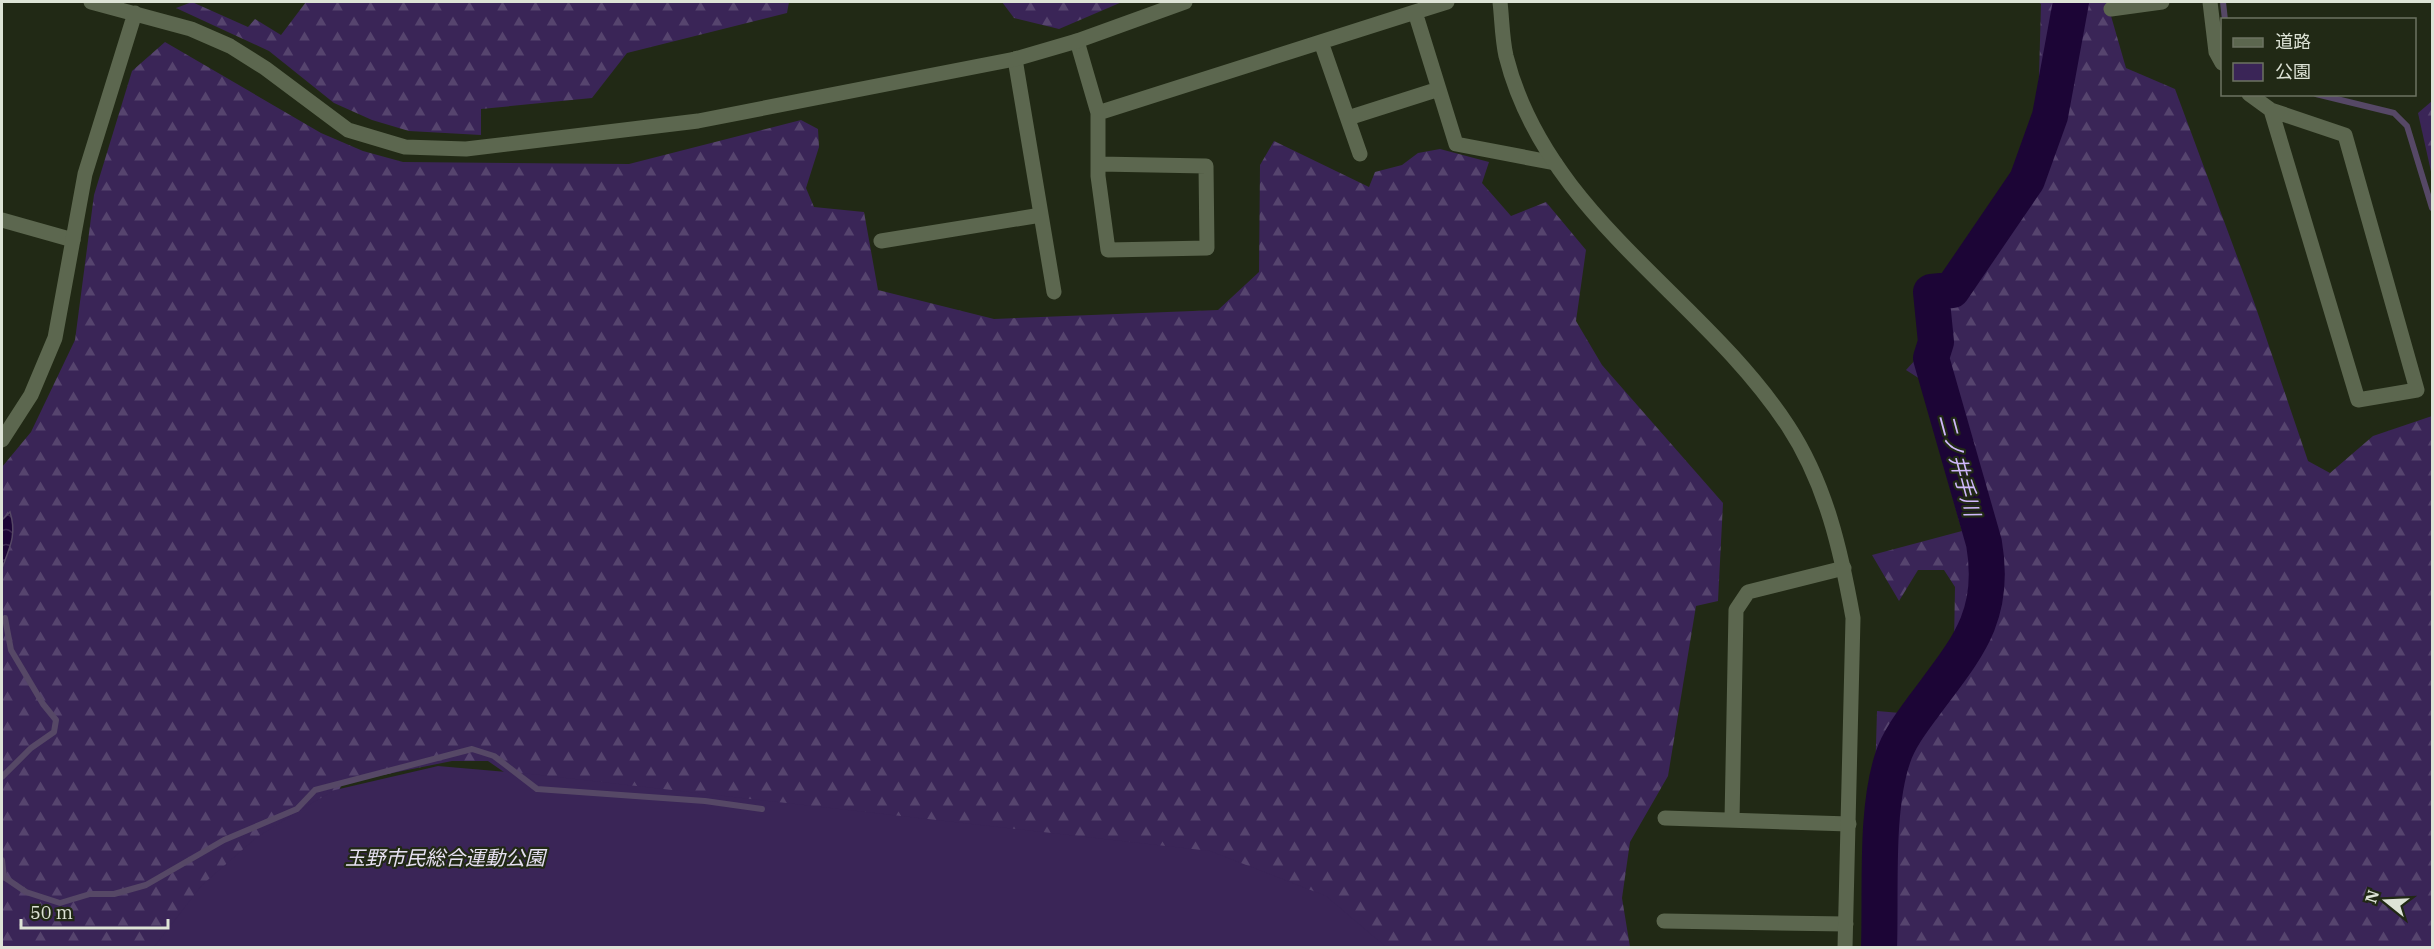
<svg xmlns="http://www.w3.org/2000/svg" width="2434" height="949" font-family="'IBM Plex Serif','Noto Sans JP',serif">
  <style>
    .forest { fill: url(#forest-firs) }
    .park { fill: #3a2557 }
    .water { fill: url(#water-waves); stroke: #564866; stroke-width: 1.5 }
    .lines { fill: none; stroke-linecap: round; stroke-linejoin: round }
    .stream { stroke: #564866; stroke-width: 6 }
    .river { stroke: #1c0536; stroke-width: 36 }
    .minor { stroke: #5c674f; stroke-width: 15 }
    .tertiary { stroke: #5c674f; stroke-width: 15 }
    .labels { text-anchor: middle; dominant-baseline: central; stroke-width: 4.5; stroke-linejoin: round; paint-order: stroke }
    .park-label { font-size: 20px; font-style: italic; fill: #e6e0f1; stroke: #212915 }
    .water-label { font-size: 21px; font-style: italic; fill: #cfb8fa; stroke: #212915 }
  </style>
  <defs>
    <pattern id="forest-firs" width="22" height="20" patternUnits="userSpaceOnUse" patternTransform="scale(1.5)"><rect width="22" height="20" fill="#3a2557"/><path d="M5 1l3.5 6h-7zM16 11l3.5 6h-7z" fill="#56446e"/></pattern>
    <pattern id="water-waves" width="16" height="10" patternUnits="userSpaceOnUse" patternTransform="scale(1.5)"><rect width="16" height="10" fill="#1c0536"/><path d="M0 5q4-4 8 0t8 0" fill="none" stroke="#3d2952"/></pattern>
  </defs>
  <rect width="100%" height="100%" fill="#212915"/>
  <path class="forest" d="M192 2 248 27 255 19 281 35 306 2H789L787 13 627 53 592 98 481 109V135L409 131 372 120 334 103 269 51 176 8Z
    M1002 2H1122L1059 29 1014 18Z
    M2038 2H2107L2126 68 2175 89 2254 302 2308 461 2330 473 2373 436 2432 416V947L1870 948 1877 711 1924 715 1954 643 1955 587 1944 570H1918L1899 601 1872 555 1962 531 1920 379 1906 370 1927 347 1946 306 2036 185 2041 4Z
    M165 42 321 133 363 151 403 162 629 164 801 120 818 129 819 147 806 188 814 207 864 212 878 290 994 319 1218 310 1259 272 1260 165 1274 141 1369 187 1375 172 1402 165 1418 153 1440 149 1489 162 1482 183 1511 216 1546 202 1586 250 1576 321 1602 365 1723 503 1718 601 1696 606 1668 776 1630 842 1622 898 1630 947 1130 948 546 801 488 761H452L343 783 314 832 256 947 2 948V467L31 432 75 340 94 195 132 71Z
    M2432 101V176L2418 113Z"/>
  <path class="park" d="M438 766 531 774 1210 851 1326 896 1386 947H154L202 885 256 838 305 807 335 790Z"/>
  <path class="water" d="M10 512C17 534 10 547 2 568V520Z"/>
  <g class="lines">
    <path class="stream" d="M2223 2 2225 20
      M2316 94 2394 113 2407 126 2432 208
      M2 777 31 748 54 732 56 720 43 704 11 650 5 618
      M2 860 4 877 26 892 60 903 90 894H114L146 885 224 840 297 809 315 790 472 749 494 756 537 789 705 801 762 809"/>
    <path class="river" d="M1879 948C1881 891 1875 809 1893 757 1899 739 1912 722 1923 707 1965 650 1997 618 1984 543L1931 358 1936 342 1931 292 1952 290 2027 180 2050 116 2071 2"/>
    <path class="minor" d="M1447 2 1415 12 1456 144 1555 163
      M2210 2 2216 52 2222 63
      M2111 9 2162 2
      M1077 41 1098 113 1415 12
      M1321 42 1360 154
      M1015 59 1054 292
      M2249 94 2271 110 2345 135 2417 390 2358 400 2271 110
      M1098 113V176L1108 250 1207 248 1206 166 1099 164
      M1348 118 1439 89
      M2 220 73 240
      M881 241 1041 215
      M1665 818 1849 824
      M1732 820 1736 610 1748 592 1844 568
      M1664 921 1846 924"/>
    <path class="tertiary" d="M91 2 191 29 230 46 265 68 348 130 405 147 466 149 698 121 1015 59 1077 41 1185 2
      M1500 2C1502 19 1502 38 1506 56 1546 216 1702 295 1788 426 1826 484 1841 551 1853 618L1845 948
      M2 440 31 395 55 338 85 174 135 13"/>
  </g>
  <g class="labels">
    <g class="park-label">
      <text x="445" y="857">玉野市民総合運動公園</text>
    </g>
    <g class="water-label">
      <text transform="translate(1960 465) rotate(75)">二ノ井手川</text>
    </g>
  </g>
  <rect width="2434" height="949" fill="none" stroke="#dde3d6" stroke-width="6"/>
  <rect x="2221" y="18" width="195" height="78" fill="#212915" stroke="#6c7362" stroke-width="1.5"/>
  <rect x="2233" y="38" width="30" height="9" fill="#5c674f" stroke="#6c7362" stroke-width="1.5"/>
  <text x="2275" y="48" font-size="18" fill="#dde3d6">道路</text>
  <rect x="2233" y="63" width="30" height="18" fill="#3a2557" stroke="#6c7362" stroke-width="1.5"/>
  <text x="2275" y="78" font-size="18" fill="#dde3d6">公園</text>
  <g transform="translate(2386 901) rotate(288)" stroke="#212915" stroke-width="4.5" paint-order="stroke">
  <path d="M0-4.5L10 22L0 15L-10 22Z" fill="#dde3d6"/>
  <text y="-9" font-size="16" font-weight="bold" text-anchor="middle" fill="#dde3d6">N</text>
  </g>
  <path d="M21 919v9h147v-9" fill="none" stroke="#dde3d6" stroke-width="3"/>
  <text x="30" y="919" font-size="18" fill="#dde3d6" stroke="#212915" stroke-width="4.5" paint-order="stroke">50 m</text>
</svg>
